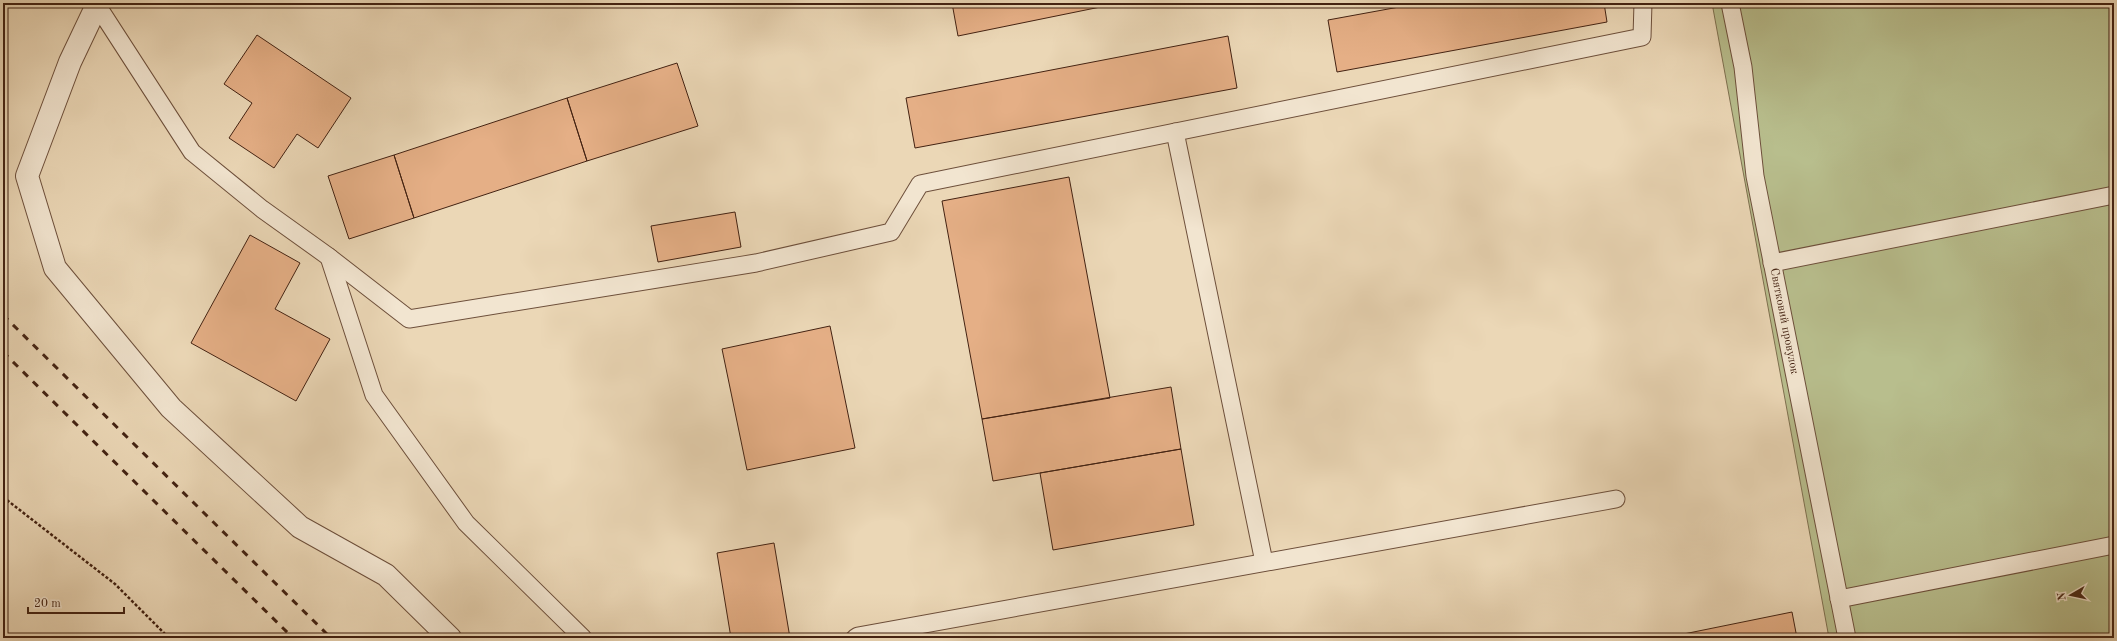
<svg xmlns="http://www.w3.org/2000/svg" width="2117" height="641" font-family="'Old Standard TT',serif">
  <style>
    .green { fill: #b8be8d; stroke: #7e7050 }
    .building { fill: #e5af86; stroke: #432212 }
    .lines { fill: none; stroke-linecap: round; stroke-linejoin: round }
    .lane-casing { stroke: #6d4f3b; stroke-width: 19 }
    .street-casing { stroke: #6d4f3b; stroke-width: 24 }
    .path { stroke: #432212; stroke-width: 2.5; stroke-dasharray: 3 2; stroke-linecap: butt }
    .lane { stroke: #f2e5d0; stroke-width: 17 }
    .street { stroke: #f2e5d0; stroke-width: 22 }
    .rail { stroke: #432212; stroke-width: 3; stroke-dasharray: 7 7; stroke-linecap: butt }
    .labels { text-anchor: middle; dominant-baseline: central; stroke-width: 3; stroke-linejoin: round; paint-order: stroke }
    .street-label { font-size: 12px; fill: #432212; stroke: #f2e5d0 }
  </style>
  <rect width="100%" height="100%" fill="#ebd7b6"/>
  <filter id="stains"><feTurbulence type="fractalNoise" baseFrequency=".005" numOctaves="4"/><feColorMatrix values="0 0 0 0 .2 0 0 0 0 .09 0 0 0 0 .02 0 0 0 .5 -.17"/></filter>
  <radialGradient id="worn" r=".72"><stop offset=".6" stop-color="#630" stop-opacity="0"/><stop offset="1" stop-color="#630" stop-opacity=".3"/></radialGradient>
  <path class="green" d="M1712 3H2114V638H1829Z"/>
  <path class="building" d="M952 3H1120L958 36Z
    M1421 3H1604L1607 22 1337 72 1328 20Z
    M257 35 351 98 318 148 297 134 274 168 229 138 252 103 224 84Z
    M1228 36 1237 88 915 148 906 98Z
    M677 63 698 126 587 161 567 98Z
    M567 98 587 161 414 218 394 155Z
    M394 155 414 218 349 239 328 176Z
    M1069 177 1110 398 982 419 942 201Z
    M735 212 741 247 658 262 651 226Z
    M250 235 300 263 275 309 330 339 296 401 191 343Z
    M830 326 855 448 747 470 722 349Z
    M1171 387 1181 449 993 481 982 419Z
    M1181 449 1194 525 1053 550 1040 473Z
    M774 543 790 638H731L717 553Z
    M1792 612 1797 638H1664Z"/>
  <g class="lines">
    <defs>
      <g id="lane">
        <path id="s1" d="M1730 3 1743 67 1755 176 1847 638"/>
        <path d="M97 5 192 152 262 209 329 257 409 319 756 263 891 232 920 184 1642 37 1643 3"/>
        <path d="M1175 132 1264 562"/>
        <path d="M329 257 374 395 466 523 583 638"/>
        <path d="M1772 263 2114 195"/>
        <path d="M1839 599 2114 545"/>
        <path d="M855 638 858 636 1616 499"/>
      </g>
      <path id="street" d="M98 3 70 62 27 176 55 268 171 408 300 527 386 575 450 638"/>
    </defs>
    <use href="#lane" class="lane-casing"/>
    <use href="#street" class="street-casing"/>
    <path class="path" d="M3 497 115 584 169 638"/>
    <use href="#lane" class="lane"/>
    <use href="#street" class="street"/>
    <path class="rail" d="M3 315 331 638
      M3 352 293 638"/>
  </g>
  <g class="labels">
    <g class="street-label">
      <text stroke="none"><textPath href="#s1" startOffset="323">Святковий провулок</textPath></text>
    </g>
  </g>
  <rect width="2117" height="641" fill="none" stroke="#ebd7b6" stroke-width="16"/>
  <rect x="4" y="4" width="2109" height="633" fill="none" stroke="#432212" stroke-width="2"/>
  <rect x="8" y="8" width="2101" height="625" fill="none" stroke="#432212"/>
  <g transform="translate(2071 595) rotate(261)" stroke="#f2e5d0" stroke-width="3" paint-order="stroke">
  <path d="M0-3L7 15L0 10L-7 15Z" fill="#432212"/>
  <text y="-6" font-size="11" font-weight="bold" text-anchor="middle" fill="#432212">N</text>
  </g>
  <path d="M28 607v6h96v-6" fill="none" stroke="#432212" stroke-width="2"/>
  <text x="34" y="607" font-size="12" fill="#432212" stroke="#f2e5d0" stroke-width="3" paint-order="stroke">20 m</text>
  <rect width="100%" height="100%" filter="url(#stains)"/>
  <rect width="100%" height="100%" fill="url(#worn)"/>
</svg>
